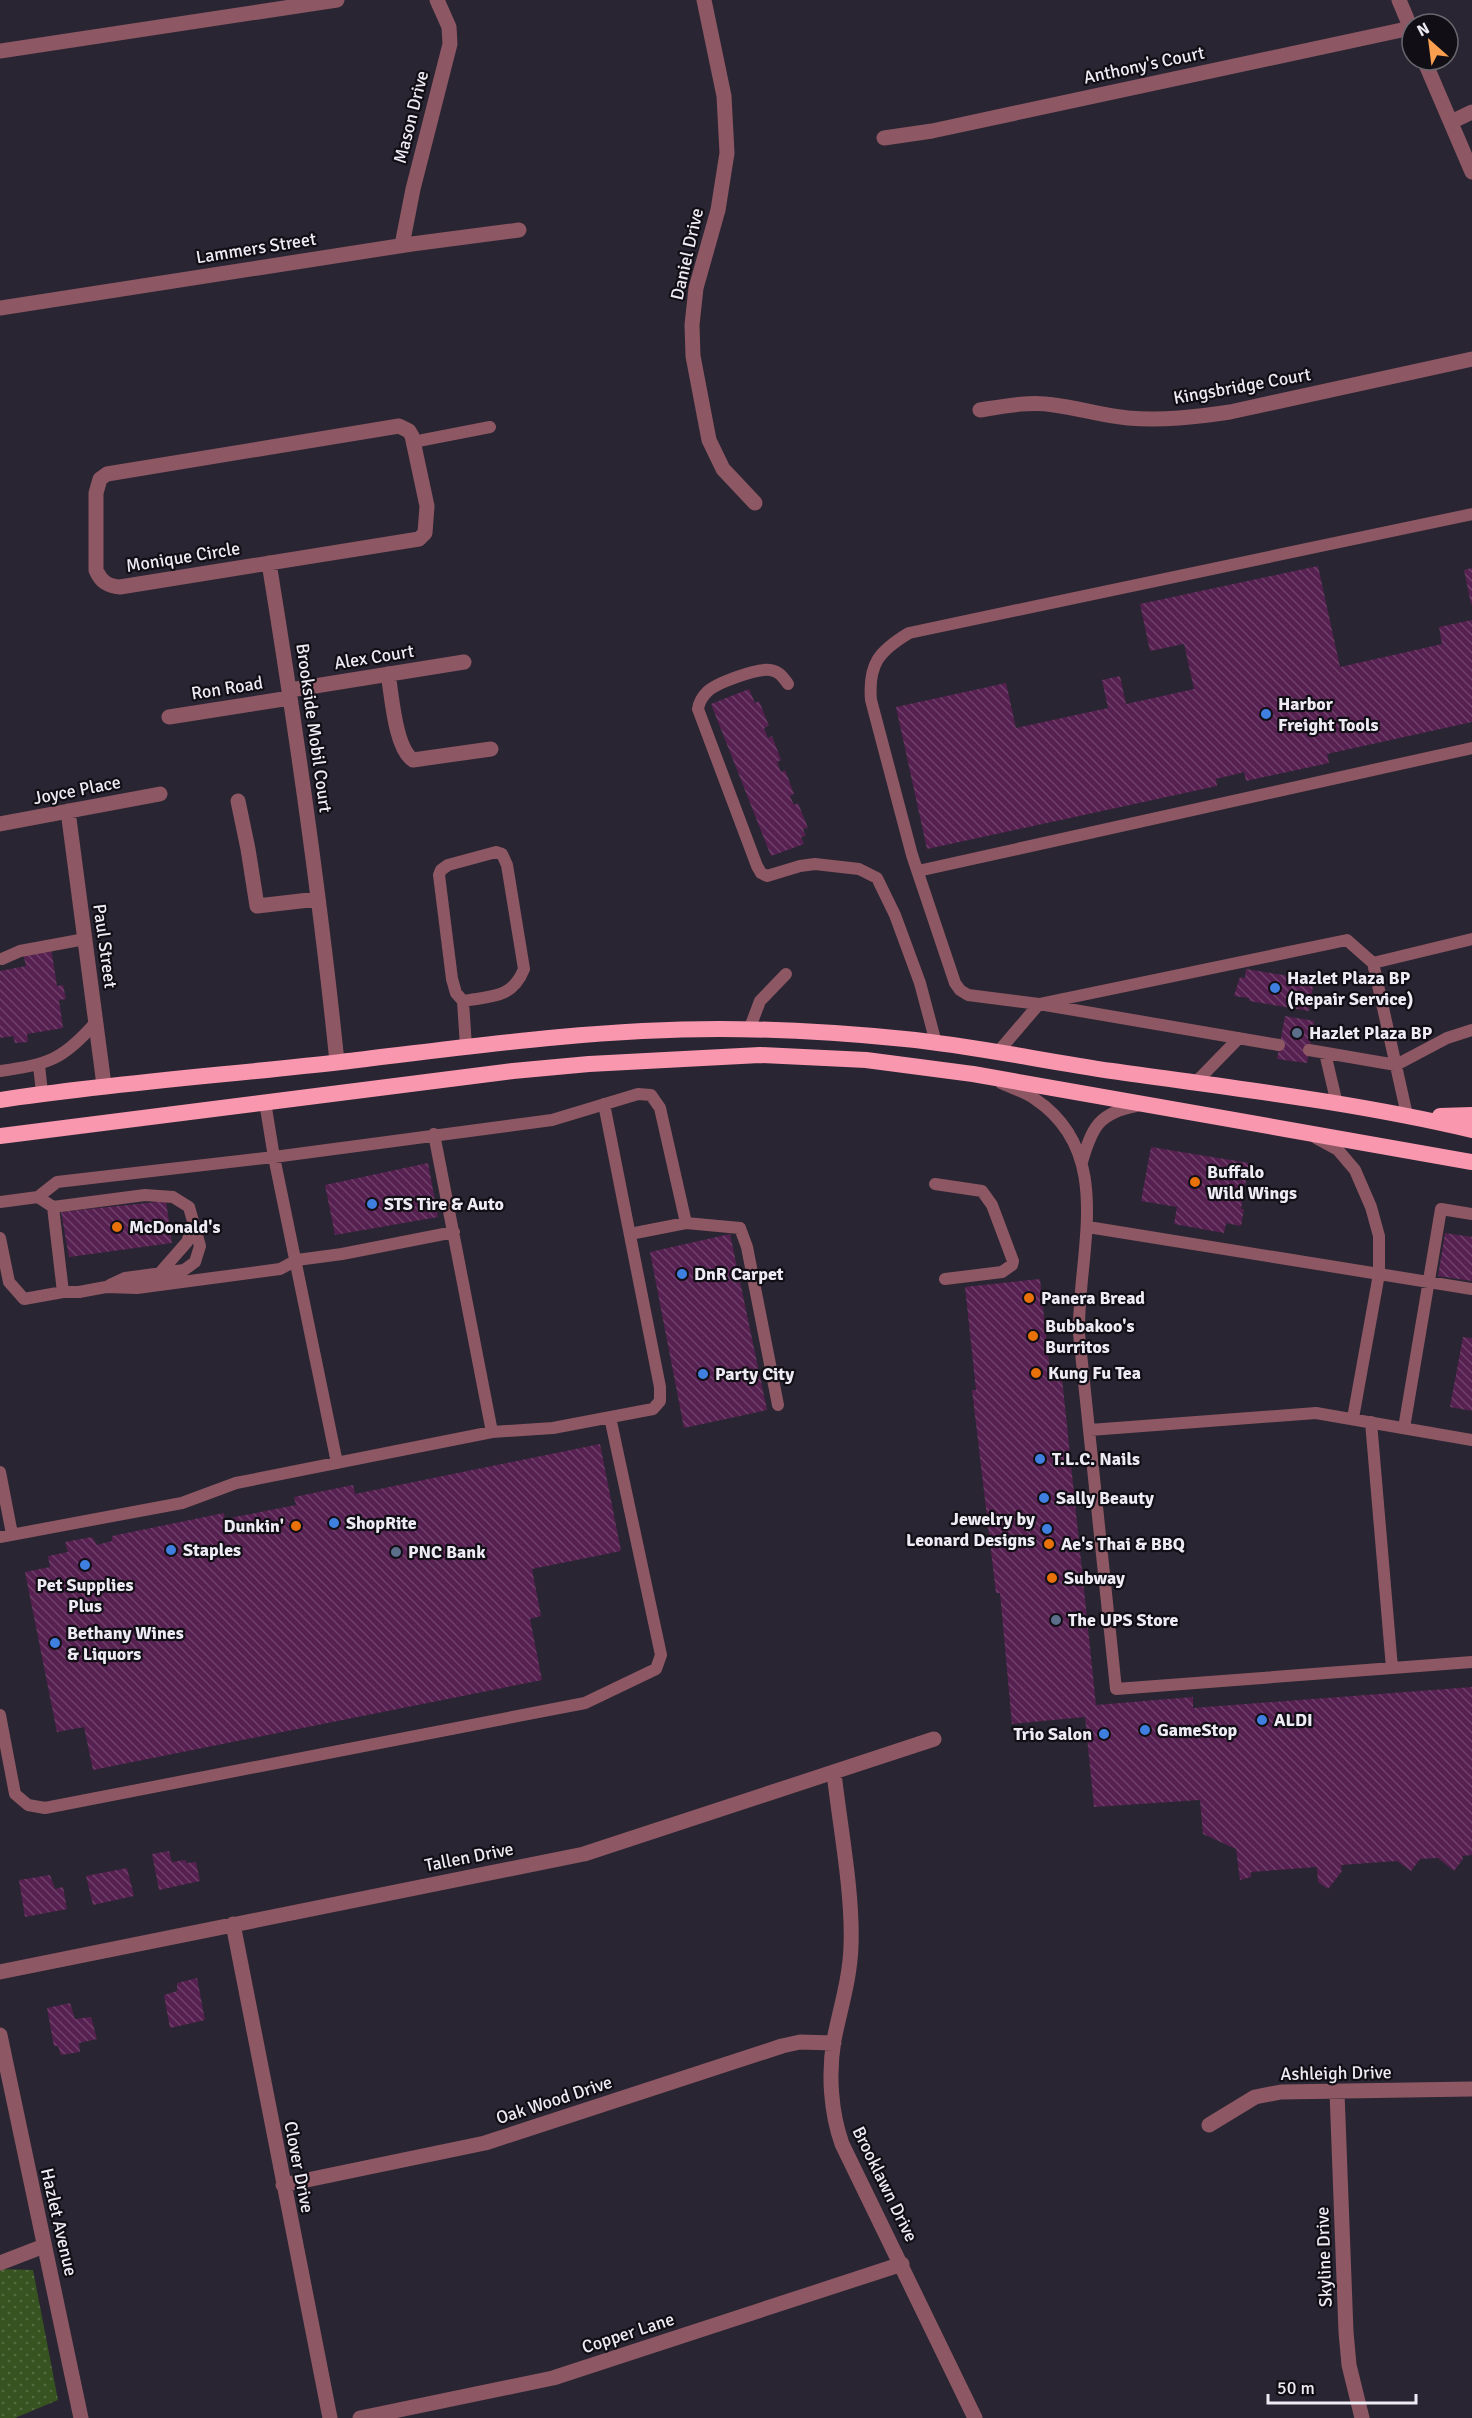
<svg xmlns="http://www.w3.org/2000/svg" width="1472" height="2418" font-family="Signika,sans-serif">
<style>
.park{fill:url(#park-dots)}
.building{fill:url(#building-back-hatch)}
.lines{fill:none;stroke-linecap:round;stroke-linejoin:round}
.service{stroke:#8d5763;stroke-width:12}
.minor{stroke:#8d5763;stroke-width:15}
.tertiary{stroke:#8d5763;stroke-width:15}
.trunk{stroke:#f897ad;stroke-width:16}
.shop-dot{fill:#3f7fe0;stroke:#110f15;stroke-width:2}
.service-dot{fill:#5c6f8a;stroke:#110f15;stroke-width:2}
.food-dot{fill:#e8710a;stroke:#110f15;stroke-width:2}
.labels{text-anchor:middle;stroke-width:4.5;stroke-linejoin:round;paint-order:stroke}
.street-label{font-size:18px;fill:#eeebf4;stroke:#110f15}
.poi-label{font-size:18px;font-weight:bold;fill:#eeebf4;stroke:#110f15;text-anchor:start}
</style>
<defs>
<pattern id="park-dots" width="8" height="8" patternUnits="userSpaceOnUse" patternTransform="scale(1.5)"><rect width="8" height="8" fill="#365320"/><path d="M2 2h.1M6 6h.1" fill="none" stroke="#536c41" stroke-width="1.8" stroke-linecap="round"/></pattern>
<pattern id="building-back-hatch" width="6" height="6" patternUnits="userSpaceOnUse" patternTransform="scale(1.5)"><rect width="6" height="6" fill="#562050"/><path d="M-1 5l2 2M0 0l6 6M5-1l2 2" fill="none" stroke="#6f416a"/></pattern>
</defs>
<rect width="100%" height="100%" fill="#292532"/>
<path class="park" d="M0,2269L33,2270L58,2400L15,2418H0Z"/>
<path class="building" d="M1318,566L1340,667L1442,644L1439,627L1472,620V722L1327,754L1329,763L1246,781L1244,772L1216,779L1217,786L927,849L896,707L1006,683L1016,728L1108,708L1102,680L1120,676L1126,704L1194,689L1184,644L1150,651L1140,604Z
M1472,568V604H1471L1464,570Z
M749,689L755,703L759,701L769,726L764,728L768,738L772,736L781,760L777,762L781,772L785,770L794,794L790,796L794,805L798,803L808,828L803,829L806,836L801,837L804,844L771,856L711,704Z
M51,948L57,986L63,985L66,999L59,1000L63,1028L27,1034L28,1042L15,1043L13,1036L0,1038V971L26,966L23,953Z
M1246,969L1314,980L1309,1011L1249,1001V998L1234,996L1240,977L1245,978Z
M1285,1016L1314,1021L1307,1063L1277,1059Z
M1151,1147L1249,1163L1241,1209H1244L1241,1226L1226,1223L1224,1233L1174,1224L1177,1207L1141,1201Z
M428,1163L438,1217L335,1235L325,1185Z
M166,1201L172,1243L69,1257L61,1212Z
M1445,1233L1472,1237V1281L1438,1276Z
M730,1234L767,1410L684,1428L650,1252Z
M1040,1279L1051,1380L1062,1378L1096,1705L1193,1697V1708L1472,1687V1855L1462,1856L1463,1859L1454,1871L1438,1858L1420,1859L1411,1871L1397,1861L1341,1865L1342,1871L1328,1889L1318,1882L1317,1867L1251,1872V1877L1240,1880L1236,1849L1203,1834L1200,1800L1094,1807L1085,1717L1012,1724L1000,1593H996L972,1390H976L965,1287Z
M1463,1337L1472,1338V1411L1450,1407Z
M600,1444L621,1551L532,1569L541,1616L530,1619L542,1680L93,1770L84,1727L57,1732L25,1572L50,1567L48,1556L68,1552L65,1542L92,1537L97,1545L112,1541V1536L224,1513L225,1519L296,1505L294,1497L353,1485L355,1494Z
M169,1851L172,1862L185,1860L187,1863L196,1862L200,1881L159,1890L152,1854Z
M127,1868L134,1896L93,1905L86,1876Z
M50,1875L55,1889L63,1887L67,1909L25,1917L19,1880Z
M197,1978L205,2020L170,2028L164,1995L177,1991V1983Z
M70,2003L75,2019L91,2017L97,2039L79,2043L80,2052L61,2055L58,2046H54L47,2008Z"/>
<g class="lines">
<path class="service" d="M413,442L490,427
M788,684C783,677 779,671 770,670C757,668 716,683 707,692C702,697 699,702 698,709L757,866L761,873L767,876L800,866L815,864L859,869L877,878L895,915L920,983L936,1043
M918,871L1472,748
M2,959L20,951L85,939
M1373,963L1407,1115
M463,1001C491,996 512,999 524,969L507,865L502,854L496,852L448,865L441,870L439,875L452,979L456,993L463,1001L466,1047
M749,1030L760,1001L786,974
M1279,1045L1039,1004L968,995L960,990L955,983L912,855L871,700C868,664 879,651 909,633L1472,514
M1309,1050L1396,1065L1447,1038L1472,1030
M998,1052L1039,1004L1347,940L1373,963L1472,939
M1325,1053L1337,1104
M39,1065L42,1093
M0,1071C49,1064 63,1060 96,1022
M1196,1082L1239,1038
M1001,1083C1012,1088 1025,1092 1035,1099C1117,1154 1077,1254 1079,1334L1116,1689L1472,1662
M265,1102L274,1157L337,1463
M434,1134L492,1432
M1316,1138L1338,1150L1355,1170L1371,1207L1379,1236V1274L1353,1418
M1082,1162C1092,1127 1099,1113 1136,1106
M935,1184L982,1191L992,1205L1013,1261L1012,1265L1002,1272L945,1279
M38,1197L53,1207L145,1195L173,1197L189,1207L200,1246L195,1262L184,1270L125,1278L110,1285
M0,1202L38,1197L57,1182L274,1157L552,1120L638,1094L651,1095L660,1108L686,1223
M53,1207L63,1292
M1088,1227L1472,1289
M630,1234L686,1223L740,1228L747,1247L778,1405
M0,1238L9,1282L24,1299L63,1292H79L106,1287L137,1288L280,1269L297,1260L342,1254L454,1232
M159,1274L187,1242L193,1225
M1371,1422L1392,1668
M1404,1428L1441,1209L1472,1214
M1090,1430L1316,1413L1472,1440
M0,1472L12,1534
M0,1537L182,1503L236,1483L492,1432L553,1428L653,1409L660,1401V1387L604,1104
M0,1715L15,1794L28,1805L45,1808L585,1703L656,1669L661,1655L610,1417"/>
<path class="minor" d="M704,0L724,96L727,153L718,210L696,288L692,325L693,356L709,440L723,469L755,503
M0,51L337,0
M1451,122L1472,112
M884,138L932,131L1411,28
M402,245L413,189L450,44L449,27L437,0
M0,308L412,244L519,230
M980,410C1005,406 1030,401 1054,405C1079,408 1103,416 1128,418C1162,421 1196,417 1230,412L1472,359
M399,426L409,431L412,436L427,506L425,533L419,539L120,587C108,586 101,582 96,570V493L100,479L107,474Z
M269,563C296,729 320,895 337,1062
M388,674C392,696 395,748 413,760L491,749
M290,690L464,662
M169,717L290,698
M238,801L248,849L257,906L318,899
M68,811L104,1085
M0,824L160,794
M834,1773C840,1827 853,1892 851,1946C850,1979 840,2009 834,2040C828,2074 831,2113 842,2144L975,2418
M233,1924L330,2418
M0,1972L584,1854L934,1739
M1337,2092L1346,2332L1349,2365L1362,2418
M1209,2125L1255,2097L1281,2092L1472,2089
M283,2185L485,2143L782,2046L800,2042L834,2043
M0,2263L44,2246
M360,2418L553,2378L902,2264"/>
<path class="tertiary" d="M1399,0L1412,31
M1424,60L1472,172
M0,2035L81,2418"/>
<path class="trunk" d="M0,1100C113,1083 227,1075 341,1062C467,1047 592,1029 719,1029C781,1029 844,1033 905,1039C975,1046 1043,1061 1112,1071C1232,1088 1353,1102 1472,1130
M1440,1116L1472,1115
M0,1136L513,1071L589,1064L760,1055L866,1060L973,1074L1472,1162"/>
</g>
<g class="shop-dot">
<circle cx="1266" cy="714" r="6"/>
<circle cx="1275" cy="988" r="6"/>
<circle cx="372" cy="1204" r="6"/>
<circle cx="682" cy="1274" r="6"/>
<circle cx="703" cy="1374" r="6"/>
<circle cx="1040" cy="1459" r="6"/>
<circle cx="1044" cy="1498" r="6"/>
<circle cx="334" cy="1523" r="6"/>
<circle cx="1047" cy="1529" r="6"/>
<circle cx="171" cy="1550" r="6"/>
<circle cx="85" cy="1565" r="6"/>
<circle cx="55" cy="1643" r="6"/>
<circle cx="1262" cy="1720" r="6"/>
<circle cx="1145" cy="1730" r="6"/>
<circle cx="1104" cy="1734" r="6"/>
</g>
<g class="service-dot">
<circle cx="1297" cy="1033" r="6"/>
<circle cx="396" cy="1552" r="6"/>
<circle cx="1056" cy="1620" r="6"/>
</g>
<g class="food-dot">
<circle cx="1195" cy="1182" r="6"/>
<circle cx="117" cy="1227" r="6"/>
<circle cx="1029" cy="1298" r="6"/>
<circle cx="1033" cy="1336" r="6"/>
<circle cx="1036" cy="1373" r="6"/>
<circle cx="296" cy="1526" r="6"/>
<circle cx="1049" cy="1544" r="6"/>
<circle cx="1052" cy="1578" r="6"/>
</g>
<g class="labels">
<g class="street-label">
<text transform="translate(1144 65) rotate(-12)" y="6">Anthony's Court</text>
<text transform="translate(411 117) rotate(-76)" y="6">Mason Drive</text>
<text transform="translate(256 248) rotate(-9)" y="6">Lammers Street</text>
<text transform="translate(687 254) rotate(-77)" y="6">Daniel Drive</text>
<text transform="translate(1242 386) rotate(-10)" y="6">Kingsbridge Court</text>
<text transform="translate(183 557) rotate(-9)" y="6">Monique Circle</text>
<text transform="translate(374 657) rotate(-9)" y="6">Alex Court</text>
<text transform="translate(227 688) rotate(-9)" y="6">Ron Road</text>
<text transform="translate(314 728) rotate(82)" y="6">Brookside Mobil Court</text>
<text transform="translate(77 790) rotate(-11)" y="6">Joyce Place</text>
<text transform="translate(105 946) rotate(82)" y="6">Paul Street</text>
<text transform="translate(469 1857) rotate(-11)" y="6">Tallen Drive</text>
<text transform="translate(1336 2073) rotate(-1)" y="6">Ashleigh Drive</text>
<text transform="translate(554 2100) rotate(-18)" y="6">Oak Wood Drive</text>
<text transform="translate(299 2167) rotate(79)" y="6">Clover Drive</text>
<text transform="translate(885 2184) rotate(64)" y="6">Brooklawn Drive</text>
<text transform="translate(59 2222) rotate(77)" y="6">Hazlet Avenue</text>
<text transform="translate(1324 2257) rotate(-92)" y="6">Skyline Drive</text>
<text transform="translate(628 2333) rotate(-18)" y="6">Copper Lane</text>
</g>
<g class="poi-label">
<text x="1278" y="710">Harbor<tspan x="1278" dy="21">Freight Tools</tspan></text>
<text x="1287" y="984">Hazlet Plaza BP<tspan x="1287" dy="21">(Repair Service)</tspan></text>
<text x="1309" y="1039">Hazlet Plaza BP</text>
<text x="1207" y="1178">Buffalo<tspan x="1207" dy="21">Wild Wings</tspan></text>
<text x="384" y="1210">STS Tire &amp; Auto</text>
<text x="129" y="1233">McDonald's</text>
<text x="694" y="1280">DnR Carpet</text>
<text x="1041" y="1304">Panera Bread</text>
<text x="1045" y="1332">Bubbakoo's<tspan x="1045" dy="21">Burritos</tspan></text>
<text x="1048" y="1379">Kung Fu Tea</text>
<text x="715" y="1380">Party City</text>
<text x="1052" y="1465">T.L.C. Nails</text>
<text x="1056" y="1504">Sally Beauty</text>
<text x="1035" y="1525" text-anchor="end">Jewelry by<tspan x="1035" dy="21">Leonard Designs</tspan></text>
<text x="346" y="1529">ShopRite</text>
<text x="284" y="1532" text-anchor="end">Dunkin'</text>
<text x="1061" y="1550">Ae's Thai &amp; BBQ</text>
<text x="183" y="1556">Staples</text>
<text x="408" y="1558">PNC Bank</text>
<text x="1064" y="1584">Subway</text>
<text x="85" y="1591" text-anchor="middle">Pet Supplies<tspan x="85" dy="21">Plus</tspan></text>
<text x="1068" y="1626">The UPS Store</text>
<text x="67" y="1639">Bethany Wines<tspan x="67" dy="21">&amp; Liquors</tspan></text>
<text x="1274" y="1726">ALDI</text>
<text x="1157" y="1736">GameStop</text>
<text x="1092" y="1740" text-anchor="end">Trio Salon</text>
</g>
</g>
<g transform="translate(1430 42) rotate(332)"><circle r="28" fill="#110f15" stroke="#69676e" stroke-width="1.5"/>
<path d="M0-4.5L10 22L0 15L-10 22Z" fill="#fa9f50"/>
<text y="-9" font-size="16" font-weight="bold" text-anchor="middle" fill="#eeebf4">N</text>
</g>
<path d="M1268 2394v9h148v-9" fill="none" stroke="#eeebf4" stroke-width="3"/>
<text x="1277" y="2394" font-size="18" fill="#eeebf4" stroke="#110f15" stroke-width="4.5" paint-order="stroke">50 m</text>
</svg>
